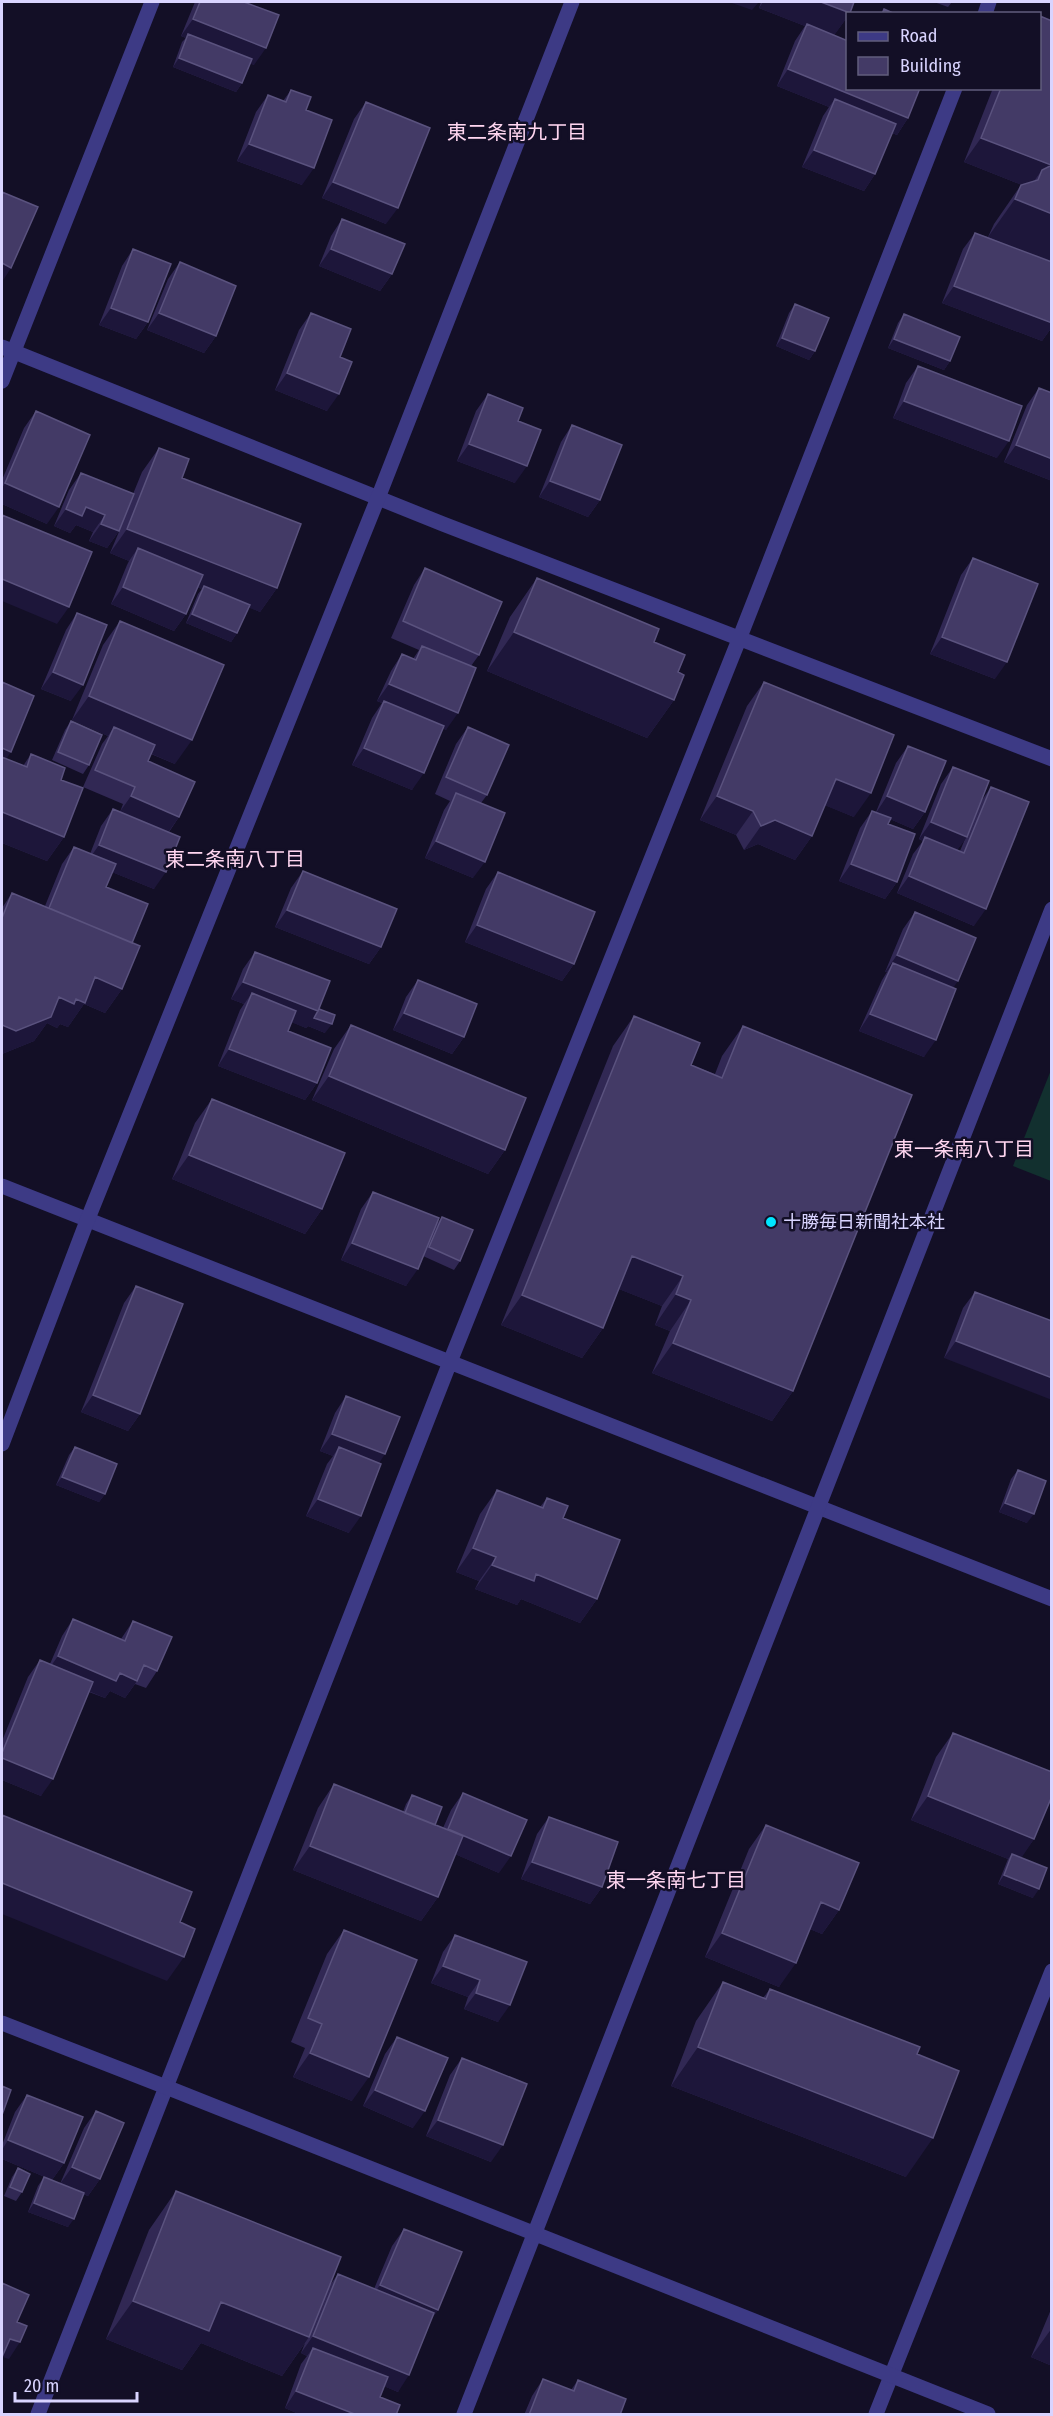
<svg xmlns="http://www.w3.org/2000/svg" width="1053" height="2416" font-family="'Fira Sans Condensed','Noto Sans JP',sans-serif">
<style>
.green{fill:#12302f}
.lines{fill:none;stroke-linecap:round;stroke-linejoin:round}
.minor{stroke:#3d3a85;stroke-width:15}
.tertiary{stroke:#3d3a85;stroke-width:15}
.wall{fill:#312854;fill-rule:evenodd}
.shaded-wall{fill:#1d163a}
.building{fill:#433a66;stroke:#5a527e;stroke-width:1.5}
.poi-dot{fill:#00e5ff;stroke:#130f26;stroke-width:2}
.labels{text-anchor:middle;stroke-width:5;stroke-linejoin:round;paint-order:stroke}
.poi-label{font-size:18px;fill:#d9d4ff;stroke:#130f26;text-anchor:start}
.neighbourhood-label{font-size:20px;fill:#ffd6f0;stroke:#130f26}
</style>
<rect width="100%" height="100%" fill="#130f26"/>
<path class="green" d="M1051,1070V1181L1013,1166Z"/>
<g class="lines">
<path class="minor" d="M985,14L989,2
M2,347L443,524L1052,759
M2,381L152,2
M2,1186L1052,1599
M38,2414L450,1362L740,637L955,88
M876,2414L1052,1971"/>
<path class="tertiary" d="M2,1444L87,1221L378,498L572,2
M2,2023L166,2087L988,2414
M464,2414L1052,909"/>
</g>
<path class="wall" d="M195,2H244L254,65L250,63L242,83L236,92L173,67L182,42L186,38L181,36Z
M761,2H854L848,16L834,35L908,118L897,135L892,133L875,174L864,191L802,167L823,116L829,107L777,86L795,41L805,26L759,8Z
M934,2H952L948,7Z
M1052,21V327L1042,341L942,303L963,249L975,233L988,237L994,224L1021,185H1022L964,162L993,88H1040Z
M291,90L306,110L302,185L237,161L256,112L268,95L283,101Z
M366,102L386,224L322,198L354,119Z
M342,219L392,274L380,291L319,266L331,236Z
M133,249L148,322L136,339L99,325L122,266Z
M180,262L216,336L204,353L147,330L168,279Z
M795,304L815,351L809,360L776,346L789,313Z
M311,313L340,357L327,411L275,390L299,330Z
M904,314L950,361L944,370L888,348L898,323Z
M918,366L997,458L893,418L906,383Z
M1039,388L1052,481L1004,462L1027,405Z
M488,394L515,483L457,461L476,411Z
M36,411L47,524L2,504V480L24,428Z
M572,425L600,500L588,517L539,497L561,442Z
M159,448L182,478L277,588L260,612L249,607L237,633L231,642L186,623L198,594L202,589L197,587L186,614L174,631L111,604L127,565L129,561L110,553L121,527L119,531L107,548L89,541L93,532L76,525L70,533L54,526L69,490L81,473L133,494L142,472Z
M973,558L995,679L930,654L961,575Z
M425,568L479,655L471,666L446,730L443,728L412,790L352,765L372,718L382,703L377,701L391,671L402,654L413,659L419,650L391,638L414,585Z
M537,578L654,642L678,672L674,700L647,738L487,671L510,617Z
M77,613L71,701L41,689L66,630Z
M120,621L175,764L151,754L148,761L179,817L169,832L154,889L112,872L106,887L132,943L122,989L105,1013L84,1004L68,1027L60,1024L57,1028L47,1023L34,1041L2,1054V908L12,893L45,906L62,864L74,847L90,854L101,826L113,809L120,812L123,804L83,787L102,744L108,736L72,720L103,645Z
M2,682L6,759L23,766L31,754L61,780L64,837L47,861L2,843Z
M764,682L854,817L825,805L812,836L795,860L758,844L744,850L736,835L700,820L747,706Z
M71,721L89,765L83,774L52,760L65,730Z
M468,727L487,795L481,803L473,878L425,858L444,810L450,801L435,794L456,744Z
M908,746L925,812L913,829L890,819L888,824L897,882L885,899L839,881L860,828L872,811L876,812L896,763Z
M953,767L980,803L991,787L974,926L897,893L913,854L923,841L919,839L941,784ZM965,839L960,851L957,850Z
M303,871L381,947L369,964L275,927L291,888Z
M498,872L574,964L562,981L465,942L486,889Z
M915,912L953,988L924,1057L859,1031L882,980L887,972H885L903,929Z
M255,952L319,1009L325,1033L308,1026L306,1028L292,1022L288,1031L317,1083L305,1100L218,1066L240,1010L244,1004L231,999L243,969Z
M418,980L464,1037L452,1054L393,1030L406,997Z
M634,1016L691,1065L715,1074L722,1056L743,1026L793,1391L772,1421L652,1373L670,1331L655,1325L662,1306L619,1289L603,1328L582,1358L501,1325L613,1046Z
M351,1025L505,1150L488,1174L312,1100L334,1049Z
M212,1099L322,1209L305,1234L172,1179L195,1123Z
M373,1192L436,1225L442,1217L460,1261L454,1270L423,1256L406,1286L341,1260L361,1209Z
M136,1286L140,1414L128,1431L81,1412L124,1303Z
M975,1292L1052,1321L944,1358L963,1308Z
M346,1396L349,1533L306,1516L327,1464L333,1456L320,1451L335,1413Z
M75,1447L105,1494L99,1502L56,1485L69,1455Z
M1018,1470L1027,1523L999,1512L1011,1479Z
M497,1490L540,1507L547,1498L563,1518L597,1599L580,1623L521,1599L517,1605L475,1589L479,1581L456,1572L480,1514Z
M73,1619L121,1639L133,1621L157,1671L146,1688L135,1684L125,1698L110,1691L105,1698L89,1692L41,1796L2,1780V1741L28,1677L40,1660L50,1664L62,1636Z
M953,1733L1034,1839L1021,1857L1033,1898L998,1884L1008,1859L911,1820L936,1757Z
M334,1784L403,1812L406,1804L412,1795L435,1825L443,1828L451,1810L463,1793L499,1873L455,1854L438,1897L421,1921L293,1870L318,1808Z
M549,1817L602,1887L590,1904L521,1879L537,1834Z
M766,1825L839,1910L822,1934L810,1929L779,1987L705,1957L749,1849Z
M344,1930L352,2101L293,2077L305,2048L291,2042L327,1954Z
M455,1935L527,1962L498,2022L464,2009L468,1997L431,1983L443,1952Z
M723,1982L763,1998L770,1989L906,2177L671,2086L696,2021Z
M397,2037L413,2128L363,2106L385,2054Z
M462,2058L491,2162L426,2136L450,2075Z
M27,2095L64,2163L52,2180L2,2159V2145L15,2112Z
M96,2111L100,2179L88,2196L83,2194L68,2227L28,2212L38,2186L44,2177L60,2184L84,2128Z
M18,2168L22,2192L16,2201L4,2196L12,2177Z
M176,2191L330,2285L338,2274L374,2289L392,2246L404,2229L438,2310L432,2318L398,2392L384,2386L380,2397L396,2415H301L285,2408L301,2364L307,2356L301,2353L305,2343L282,2376L201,2343L182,2370L106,2339L149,2230Z
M1052,2307V2366L1031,2357Z
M543,2379L571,2390L578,2380L620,2415H524L532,2396Z"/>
<path class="shaded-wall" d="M729,2H759L752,10Z
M763,2H821L850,13L848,14V16L833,37L759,8Z
M193,19L266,48L254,65L187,38L188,34L186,38L181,36Z
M179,58L242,83L236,92L173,67Z
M788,69L908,118L897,135L831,108L835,99L829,107L777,86Z
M981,138L1052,166L1038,180L1042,170L1029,188L964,162Z
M249,144L314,168L302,185L237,161Z
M814,150L875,174L864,191L802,167Z
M333,182L398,208L386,224L322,198Z
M1015,199L1052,214V264L988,237Z
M331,249L392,274L380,291L319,266Z
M2,263L11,268L2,282Z
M954,286L1052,323V327L1042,341L942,303Z
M111,308L148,322L136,339L99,325Z
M159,313L216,336L204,353L147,330Z
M782,338L815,351L809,360L776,346Z
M894,339L950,361L944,370L888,348Z
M287,373L339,394L327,411L275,390Z
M904,401L1009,441L997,458L893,418Z
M469,444L527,466L515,483L457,461Z
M1016,445L1052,459V481L1004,462Z
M550,481L600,500L588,517L539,497Z
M5,483L59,507L47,524L2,504V488Z
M86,507L105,515L93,532L76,525L70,533L54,526L66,509Z
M101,524L119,531L107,548L89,541Z
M127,529L277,588L260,612L202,589L204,586L202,589L133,562L138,548L129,561L110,553Z
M2,579L69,607L57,624L2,601Z
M123,587L186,614L174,631L111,604Z
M192,614L237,633L231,642L186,623Z
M514,632L674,700L647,738L487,671Z
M942,637L1007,662L995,679L930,654Z
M53,672L83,685L71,701L41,689Z
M389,684L458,713L446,730L383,703L384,701L382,703L377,701Z
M89,696L192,740L175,764L110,736L114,727L108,736L72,720Z
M2,748L11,752L2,765Z
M364,748L424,773L412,790L352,765Z
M836,779L871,793L854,817L819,803Z
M131,796L179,817L167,834L119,813Z
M717,796L753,811L736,835L700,820Z
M887,796L925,812L913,829L876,813Z
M2,812L64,837L47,861L2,843Z
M775,820L812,836L795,860L758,844L744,850L761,826Z
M931,822L967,837L955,853L925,837L923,841L919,839Z
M436,841L485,862L473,878L425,858Z
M99,845L166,872L154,889L87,862Z
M851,864L897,882L885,899L839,881Z
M909,876L986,909L974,926L897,893Z
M287,910L381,947L369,964L275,927Z
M477,925L574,964L562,981L465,942Z
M897,955L958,981L946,998L893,963L887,972H885Z
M95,977L122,989L105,1013L84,1004L68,1027L60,1024L57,1028L47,1023L34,1041L2,1054V1025L59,997Z
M243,982L318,1011L332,1024L325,1033L308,1026L306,1028L247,1005L252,993L244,1004L231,999Z
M404,1013L464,1037L452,1054L393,1030Z
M870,1014L936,1040L924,1057L859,1031Z
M229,1049L317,1083L305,1100L218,1066Z
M329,1076L505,1150L488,1174L312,1100Z
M189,1155L322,1209L305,1234L172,1179Z
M352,1243L418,1269L406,1286L341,1260Z
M632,1256L683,1276L662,1306L611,1286Z
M676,1294L691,1300L670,1331L655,1325Z
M522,1295L603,1328L582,1358L501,1325Z
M956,1341L1052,1378V1400L944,1358Z
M673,1343L793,1391L772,1421L652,1373Z
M93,1395L140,1414L128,1431L81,1412Z
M332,1434L385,1454L374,1471L339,1447L333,1456L320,1451Z
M62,1477L105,1494L99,1502L56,1485Z
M318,1499L361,1516L349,1533L306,1516Z
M1005,1503L1034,1514L1027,1523L999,1512Z
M473,1548L496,1557L479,1581L456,1572Z
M492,1565L536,1574L597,1599L580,1623L521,1599L517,1605L475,1589Z
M58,1656L120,1673L137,1681L125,1698L110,1691L105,1698L46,1673Z
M2,1758L53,1779L41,1796L2,1780Z
M928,1796L1034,1839L1018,1863L1012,1854L1008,1859L911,1820Z
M448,1829L511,1856L499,1873L436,1846Z
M310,1846L438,1897L421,1921L293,1870Z
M532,1862L602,1887L590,1904L521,1879Z
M1004,1875L1039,1889L1033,1898L998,1884Z
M2,1883L184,1957L167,1981L2,1914Z
M821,1902L839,1910L822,1934L804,1927Z
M722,1933L796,1963L779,1987L705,1957Z
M443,1966L480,1980L468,1997L431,1983Z
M476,1993L510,2005L498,2022L464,2009Z
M698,2047L933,2138L906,2177L671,2086Z
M310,2053L369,2077L352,2101L293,2077Z
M375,2090L425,2111L413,2128L363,2106Z
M438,2120L503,2145L491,2162L426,2136Z
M8,2140L64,2163L52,2180L2,2159V2150Z
M72,2167L100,2179L88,2196L60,2184Z
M34,2203L74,2219L68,2227L28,2212Z
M380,2285L438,2310L426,2326L368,2302Z
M133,2301L221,2302L309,2337L282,2376L201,2343L182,2370L106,2339Z
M1052,2328V2366L1031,2357Z
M313,2336L409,2375L398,2392L310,2356L313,2348L307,2356L301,2353Z
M10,2339L20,2342L9,2359L2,2357Z
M296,2391L357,2415H301L285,2408Z"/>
<path class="building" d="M200,2H244L279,15L266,48L193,19Z
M821,2H854L850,13Z
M884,9L895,14H882Z
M1040,16L1052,21L1051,165L981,138L1001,88H1040Z
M807,24L848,41V88H920L908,118L788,69Z
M188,34L252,59L242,83L179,58Z
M291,90L311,97L306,110L332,120L314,168L249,144L268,95L286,102Z
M835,99L896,124L875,174L814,150Z
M366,102L430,128L398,208L333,182Z
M1052,165V214L1015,199L1021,185L1038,180L1042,170Z
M2,192L38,207L11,268L2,263Z
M342,219L405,244L392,274L331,249Z
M975,233L1052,262V323L954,286Z
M133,249L171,264L148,322L111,308Z
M180,262L236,286L216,336L159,313Z
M795,304L829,318L815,351L782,338Z
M311,313L351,329L340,357L352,362L339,394L287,373Z
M904,314L960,337L950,361L894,339Z
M918,366L1022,406L1009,441L904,401Z
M1039,388L1052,393V459L1016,445Z
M488,394L523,408L518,421L541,430L527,466L469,444Z
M36,411L90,435L59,507L5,483Z
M572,425L622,445L600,500L550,481Z
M159,448L189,459L182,478L301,524L277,588L127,529Z
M81,473L134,494L119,531L101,524L105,515L86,507L82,516L66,509Z
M2,515L92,552L69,607L2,579Z
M138,548L203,575L186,614L123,587Z
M973,558L1038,584L1007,662L942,637Z
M425,568L502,602L479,655L403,621Z
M537,578L659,629L654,642L685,655L678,672L684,675L674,700L514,632Z
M204,586L250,605L237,633L192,614Z
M77,613L107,625L83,685L53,672Z
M120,621L224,665L192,740L89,696Z
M422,646L476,668L458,713L389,684L402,654L416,660Z
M2,682L34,696L11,752L2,748Z
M764,682L894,735L871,793L836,779L812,836L775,820L761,826L753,811L717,796Z
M384,701L444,726L424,773L364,748Z
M71,721L102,735L89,765L58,752Z
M114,727L155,745L148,761L195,782L179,817L131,796L135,787L95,770Z
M468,727L509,745L487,795L446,777Z
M908,746L946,761L925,812L887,796Z
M31,754L65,768L61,780L83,788L64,837L2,812V757L27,767Z
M953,767L989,781L967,837L931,822Z
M991,787L1029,802L986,909L909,876L925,837L964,853Z
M456,793L505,813L485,862L436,841Z
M113,809L180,837L166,872L99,845Z
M872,811L891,818L888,824L915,834L897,882L851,864Z
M74,847L116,864L106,887L148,904L132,943L49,908Z
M303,871L397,909L381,947L287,910Z
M498,872L595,912L574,964L477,925Z
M12,893L140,946L122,989L95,977L85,1003L76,999L74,1004L59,997L51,1017L16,1031L2,1025V918Z
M915,912L976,938L958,981L897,955Z
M255,952L330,981L318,1011L243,982Z
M893,963L956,989L936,1040L870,1014Z
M418,980L477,1004L464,1037L404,1013Z
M252,993L296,1011L288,1031L331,1048L317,1083L229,1049Z
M319,1009L335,1015L332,1024L314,1018Z
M634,1016L700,1043L691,1065L722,1078L743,1026L912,1095L793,1391L673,1343L691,1300L676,1294L683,1276L632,1256L603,1328L522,1295Z
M351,1025L526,1098L505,1150L329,1076Z
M212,1099L345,1153L322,1209L189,1155Z
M373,1192L439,1218L418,1269L352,1243Z
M442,1217L473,1230L460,1261L429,1247Z
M136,1286L183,1304L140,1414L93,1395Z
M975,1292L1052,1321V1378L956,1341Z
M346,1396L400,1417L385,1454L332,1434Z
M75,1447L117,1464L105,1494L62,1477Z
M339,1447L381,1464L361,1516L318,1499Z
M1018,1470L1046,1481L1034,1514L1005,1503Z
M497,1490L543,1508L547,1498L568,1506L563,1518L620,1540L597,1599L536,1574L534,1581L492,1565L496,1557L473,1548Z
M73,1619L125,1641L133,1621L172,1637L157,1671L144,1665L137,1681L120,1673L116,1681L58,1656Z
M40,1660L93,1682L53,1779L2,1758V1753Z
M953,1733L1052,1772V1796L1034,1839L928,1796Z
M334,1784L463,1836L438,1897L310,1846Z
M463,1793L527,1820L511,1856L448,1829Z
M412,1795L442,1807L435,1825L405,1813Z
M2,1815L192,1892L180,1922L195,1929L184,1957L2,1883Z
M549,1817L618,1842L602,1887L532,1862Z
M766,1825L859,1863L839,1910L821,1902L796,1963L722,1933Z
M1012,1854L1047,1868L1039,1889L1004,1875Z
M344,1930L417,1960L369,2077L310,2053L322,2024L308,2018Z
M455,1935L527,1962L510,2005L476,1993L480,1980L443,1966Z
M723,1982L766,1999L770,1989L920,2047L917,2054L959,2071L933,2138L698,2047Z
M397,2037L448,2058L425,2111L375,2090Z
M462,2058L527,2084L503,2145L438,2120Z
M2,2086L11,2090L2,2115Z
M27,2095L83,2117L64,2163L8,2140Z
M96,2111L124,2123L100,2179L72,2167Z
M18,2168L30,2174L22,2192L10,2187Z
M44,2177L84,2193L74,2219L34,2203Z
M176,2191L341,2257L309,2337L221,2302L209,2331L133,2301Z
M404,2229L462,2252L438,2310L380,2285Z
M338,2274L434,2313L409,2375L313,2336Z
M2,2283L29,2295L17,2322L27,2326L20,2342L10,2339L2,2357Z
M313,2348L388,2377L380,2397L400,2405L396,2415H357L296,2391Z
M543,2379L574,2391L578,2380L626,2399L620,2415H529Z"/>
<circle class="poi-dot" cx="771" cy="1222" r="6"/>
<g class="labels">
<g class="poi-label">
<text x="783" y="1228">十勝毎日新聞社本社</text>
</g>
<g class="neighbourhood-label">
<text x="517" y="139">東二条南九丁目</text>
<text x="235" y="866">東二条南八丁目</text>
<text x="964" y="1156">東一条南八丁目</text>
<text x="676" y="1887">東一条南七丁目</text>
</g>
</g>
<rect width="1053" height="2416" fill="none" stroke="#d9d4ff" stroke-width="6"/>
<rect x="846" y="12" width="195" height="78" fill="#130f26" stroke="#625e7d" stroke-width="1.5"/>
<rect x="858" y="32" width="30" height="9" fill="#3d3a85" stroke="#625e7d" stroke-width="1.5"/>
<text x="900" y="42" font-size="18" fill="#d9d4ff">Road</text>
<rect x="858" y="57" width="30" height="18" fill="#433a66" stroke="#625e7d" stroke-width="1.5"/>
<text x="900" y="72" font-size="18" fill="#d9d4ff">Building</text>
<path d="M15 2392v9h122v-9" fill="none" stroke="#d9d4ff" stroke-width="3"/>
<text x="24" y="2392" font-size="18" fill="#d9d4ff" stroke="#130f26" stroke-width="4.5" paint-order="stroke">20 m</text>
</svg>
